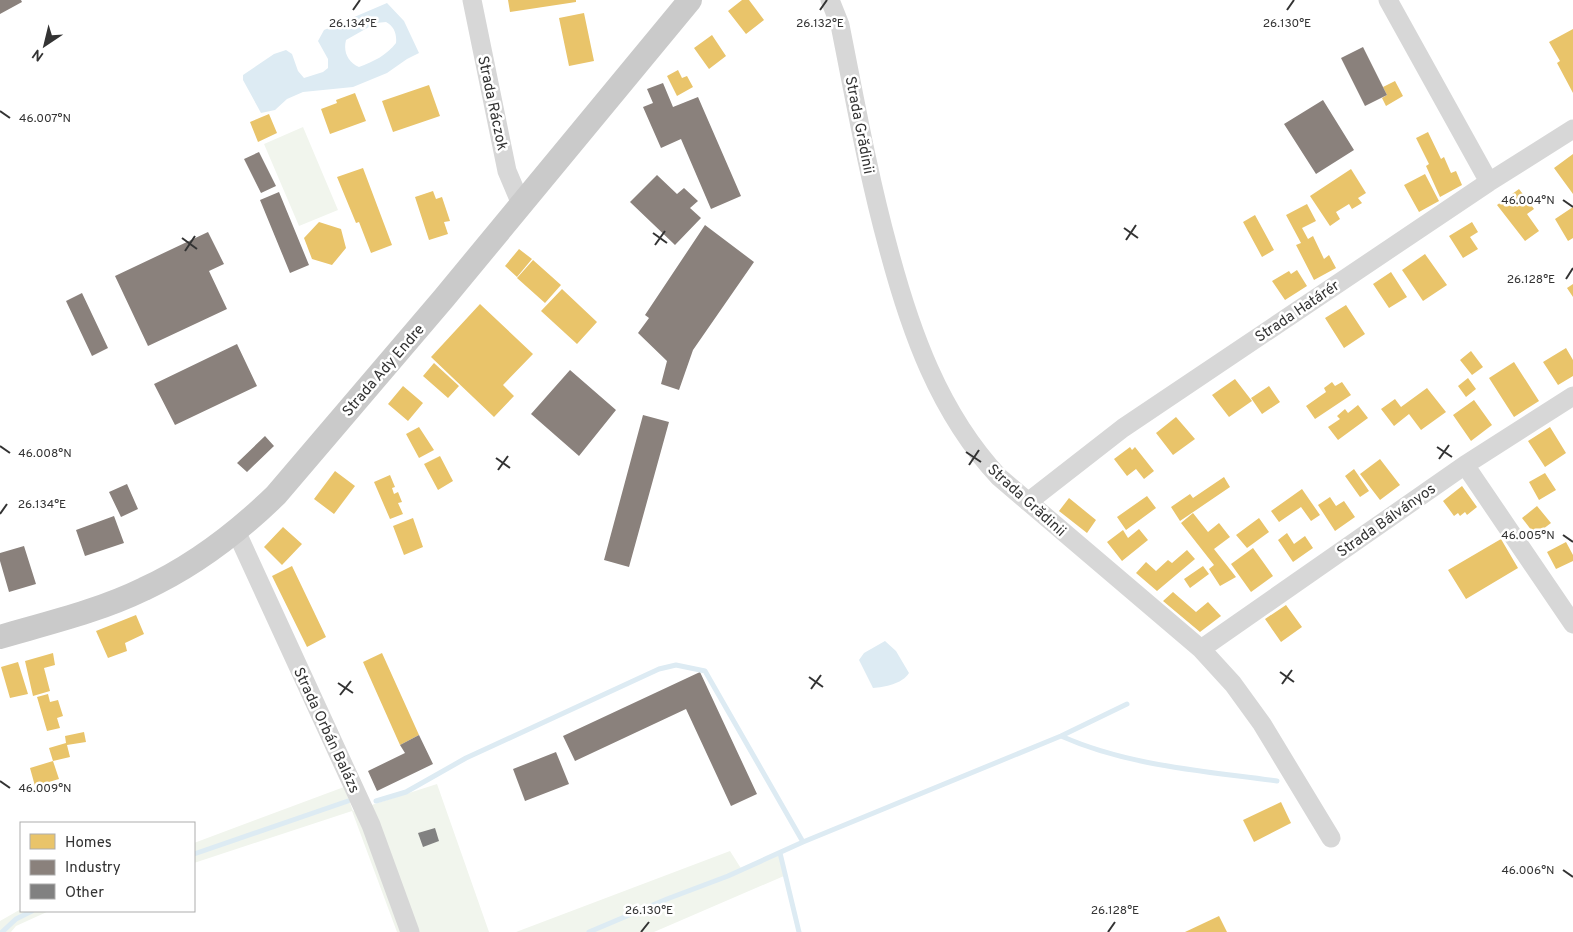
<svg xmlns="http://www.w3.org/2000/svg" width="1573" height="932" font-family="Overpass,sans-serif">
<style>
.green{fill:#f1f5ed}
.water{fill:#ddebf3;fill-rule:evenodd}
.homes{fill:#e9c46a}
.industry{fill:#8a817c}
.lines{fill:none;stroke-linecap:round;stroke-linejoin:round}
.stream{stroke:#ddebf3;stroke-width:5}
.building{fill:#818181}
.minor{stroke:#d7d7d7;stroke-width:19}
.major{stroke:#cacaca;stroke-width:24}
.ticks{fill:none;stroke:#333;stroke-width:2}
.labels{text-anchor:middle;stroke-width:5;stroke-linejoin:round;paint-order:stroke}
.street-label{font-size:15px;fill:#333;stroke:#fff}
.ticks-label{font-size:12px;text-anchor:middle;fill:#333;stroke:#fff;stroke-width:5;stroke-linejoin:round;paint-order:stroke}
</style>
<rect width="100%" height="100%" fill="#fff"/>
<path class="green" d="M303,127L338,210L299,226L264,144Z
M437,784L489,932H397L352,811L194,863V843L344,787L353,811Z
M730,851L742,870L778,852L784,876L654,932H516Z
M21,909V911H49L16,926L11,932H0V921Z"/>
<path class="water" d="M387,3L404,21L419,53L407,59L387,73L353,87L303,92L287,99L275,110L261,113L243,80V75L274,54L286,50L292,54L298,71L304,78L323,72L328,68V59L318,41L324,30ZM386,22C394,26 397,34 396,43C387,55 373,62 359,67C348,62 343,52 346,40L376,23Z
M885,641L896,651L909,673C902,684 885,687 873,688L859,660L864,653Z"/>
<path class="homes" d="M508,0H576V2L510,12Z
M742,0H749L764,20L746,34L728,11Z
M584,13L594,61L569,66L559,18Z
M1573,29V93L1557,63L1560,61L1549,42Z
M712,35L726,56L709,69L694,48Z
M678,70L682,78L687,76L693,87L677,96L667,76Z
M1395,81L1403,96L1386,106L1382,98L1387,95L1383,87Z
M429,85L440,116L393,132L382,101Z
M355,93L366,121L330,134L321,109L337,103L336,100Z
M269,114L277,133L258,142L250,122Z
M1428,132L1441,159L1444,157L1451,173L1456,171L1462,185L1440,197L1426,166L1429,164L1416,138Z
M1573,154V194L1554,168Z
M363,168L392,245L371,253L359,222L356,223L337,177Z
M1351,169L1366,193L1358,198L1362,203L1352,209L1349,204L1336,212L1340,219L1330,226L1310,196Z
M1425,174L1439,201L1419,212L1404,185Z
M1519,189L1534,209L1527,214L1539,231L1525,241L1497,205Z
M433,191L436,199L442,197L450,221L444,222L448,234L429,240L415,197Z
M1307,204L1316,221L1302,228L1308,239L1313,236L1324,259L1329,255L1336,268L1314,280L1296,245L1301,243L1286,215Z
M1573,207V238L1568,241L1555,219Z
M1255,215L1274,250L1262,257L1243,222Z
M319,222L341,229L346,248L332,265L312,259L304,238Z
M1472,222L1478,232L1470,237L1478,249L1463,258L1449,236Z
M519,249L532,259L517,277L505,266Z
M1425,254L1447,285L1423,301L1402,270Z
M533,260L561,285L545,303L517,278Z
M1297,270L1307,286L1285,300L1272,281L1289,271L1291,274Z
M1391,272L1407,297L1389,308L1373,284Z
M1573,284V297L1567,288Z
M562,289L597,322L577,344L541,311Z
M480,304L533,354L503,385L514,396L494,417L431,357Z
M1346,305L1365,334L1344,348L1325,318Z
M1566,348L1573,360V376L1558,385L1543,362Z
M1471,351L1483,367L1472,375L1460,360Z
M1514,362L1539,401L1514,417L1489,378Z
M434,363L459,386L448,398L423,376Z
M1468,378L1476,389L1466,397L1458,386Z
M1235,379L1252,401L1229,417L1212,395Z
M1332,382L1335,386L1342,382L1351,395L1315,419L1306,406L1326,392L1324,388Z
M403,386L423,403L408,421L388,404Z
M1269,386L1280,402L1262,414L1251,398Z
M1427,388L1446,412L1421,430L1409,414L1394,426L1381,409L1395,399L1401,407Z
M1474,400L1492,425L1471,441L1453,415Z
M1358,405L1368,418L1338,440L1328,427L1340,419L1337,416L1345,409L1348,413Z
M1176,417L1195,439L1173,455L1156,433Z
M419,427L434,450L419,458L406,434Z
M1550,427L1566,453L1545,467L1528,441Z
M1130,447L1132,450L1135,447L1154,471L1144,479L1136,469L1127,476L1114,459Z
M440,456L453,481L438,490L424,464Z
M1380,459L1400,485L1380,500L1360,474Z
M1354,469L1369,491L1360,497L1345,476Z
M335,471L355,486L334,514L314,499Z
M1545,473L1556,490L1539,500L1529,482Z
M390,475L395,487L392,488L394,494L398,492L402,502L398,503L403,514L390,519L374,482Z
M1224,477L1230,487L1180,521L1171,507L1190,494L1193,498Z
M1462,486L1477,507L1467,515L1465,512L1460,516L1458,513L1454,516L1443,501Z
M1302,489L1320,515L1311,521L1301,507L1279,522L1271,511Z
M1147,496L1156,508L1126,530L1117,517Z
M1330,497L1336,506L1344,501L1355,517L1335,531L1318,505Z
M1069,498L1096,520L1087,533L1059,511Z
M1537,506L1551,523L1535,535L1522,518Z
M1193,513L1208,532L1219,523L1230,537L1214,549L1236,577L1220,586L1209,569L1214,565L1181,523Z
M413,518L423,547L404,555L393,526Z
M1259,518L1269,532L1247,548L1236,535Z
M283,527L302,544L282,565L264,547Z
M1139,529L1148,540L1122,561L1107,542L1123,530L1128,538Z
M1287,533L1294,544L1305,536L1313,548L1293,562L1278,540Z
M1501,539L1518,568L1466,599L1448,570Z
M1566,542L1573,555V561L1556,569L1547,552Z
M1253,548L1273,576L1251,592L1231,564Z
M1187,550L1195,559L1157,591L1136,573L1146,562L1156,571L1168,560L1172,563Z
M292,566L326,637L307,647L272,576Z
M1203,566L1209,574L1190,588L1184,579Z
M1173,592L1196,612L1208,602L1221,616L1200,632L1163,601Z
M1286,605L1302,627L1281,642L1265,619Z
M136,615L144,634L125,643L127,651L108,658L96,631Z
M53,653L55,665L44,668L50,691L33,696L25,661Z
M382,653L419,735L400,745L363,662Z
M18,662L28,694L10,698L1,667Z
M48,694L50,702L58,700L63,716L57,718L60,728L47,731L37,697Z
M84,732L86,742L67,745L70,757L53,761L49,748L66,743L65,736Z
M53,761L59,779L35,786L30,768Z
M1281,802L1291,823L1254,842L1243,820Z
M1219,916L1227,932H1185Z"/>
<path class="industry" d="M0,0H21L22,2L0,14Z
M1363,47L1387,95L1365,106L1341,58Z
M663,83L673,107L698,97L741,196L711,209L681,139L661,148L643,107L653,103L647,89Z
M1323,100L1354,150L1316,174L1284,124Z
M259,152L276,186L261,193L244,159Z
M657,175L677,194L684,188L698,201L690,208L701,218L675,245L630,202Z
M279,192L309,265L290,273L260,200Z
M705,225L754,262L693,350L679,390L661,384L667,361L638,333L649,318L645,315Z
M208,232L224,264L209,271L227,309L148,346L115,276Z
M82,293L108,348L92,356L66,301Z
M237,344L257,386L175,425L154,384Z
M570,370L616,410L579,456L531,414Z
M643,415L669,422L629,567L604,560Z
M265,436L274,446L247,472L237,463Z
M127,484L138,509L121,517L109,492Z
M114,516L124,543L85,556L76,530Z
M24,546L36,584L9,592L0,561V553Z
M700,672L757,794L731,806L686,709L575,761L563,736Z
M419,735L433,764L377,791L368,771L405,753L400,745Z
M556,752L569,784L525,801L513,769Z"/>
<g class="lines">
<path class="stream" d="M1061,736C1128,766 1205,771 1277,781
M376,801L406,792L466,758L659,669L676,665L705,671L803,842L1061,736L1127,704
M780,853L799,932
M194,854L348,801
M2,932L16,919L32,911
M589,932L667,899L728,876L803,842"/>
</g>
<path class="building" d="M435,828L439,841L423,847L418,833Z"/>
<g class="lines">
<path class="minor" d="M472,0L507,171L521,204
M830,0L840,25C855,100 868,174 888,247C910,330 939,413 999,477L1201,649L1233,684L1262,724L1331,838
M1388,0L1489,182
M1465,465L1573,624
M1028,502L1123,428L1489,182L1573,129
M236,531L371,825L410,932
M1201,649L1465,465L1573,396"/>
<path class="major" d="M0,637C48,623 99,611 144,589C194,566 237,533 276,495L444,298L690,0"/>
</g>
<path class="ticks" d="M353,10L360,0M820,10L827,0M1287,10L1294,0M0,111L10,118M1563,200L1573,207M1124,228L1138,238M653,233L667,243M182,238L197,249M1126,240L1136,225M655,245L665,231M185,251L195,236M1566,279L1573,268M0,446L10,453M1437,447L1452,457M966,452L981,462M496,458L510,468M1439,459L1449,445M969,465L979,450M498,470L508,456M0,514L7,504M1563,535L1573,542M1280,672L1294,682M809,677L823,687M338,683L353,693M1282,684L1292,670M811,689L821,675M340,695L351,681M0,781L10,788M1563,870L1573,877M641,932L649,922M1108,932L1115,922"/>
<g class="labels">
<g class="street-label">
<text transform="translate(493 103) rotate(78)" y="5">Strada Ráczok</text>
<text transform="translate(860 125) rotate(79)" y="5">Strada Grădinii</text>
<text transform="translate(1297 311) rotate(-34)" y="5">Strada Határér</text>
<text transform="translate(383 370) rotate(-49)" y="5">Strada Ady Endre</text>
<text transform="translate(1027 500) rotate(42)" y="5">Strada Grădinii</text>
<text transform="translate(1386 520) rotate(-35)" y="5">Strada Bálványos</text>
<text transform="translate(327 730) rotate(65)" y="5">Strada Orbán Balázs</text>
</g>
</g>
<g class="ticks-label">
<text x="353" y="27">26.134°E</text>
<text x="820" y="27">26.132°E</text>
<text x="1287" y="27">26.130°E</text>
<text x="45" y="122">46.007°N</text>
<text x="1528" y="204">46.004°N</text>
<text x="1531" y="283">26.128°E</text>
<text x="45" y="457">46.008°N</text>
<text x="42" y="508">26.134°E</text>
<text x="1528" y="539">46.005°N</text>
<text x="45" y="792">46.009°N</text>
<text x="1528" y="874">46.006°N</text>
<text x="649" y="914">26.130°E</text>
<text x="1115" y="914">26.128°E</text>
</g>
<rect x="20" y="822" width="175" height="90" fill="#ffffff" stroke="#adadad"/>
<rect x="30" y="834" width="25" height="15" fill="#e9c46a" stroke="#adadad"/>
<text x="65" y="847" font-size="15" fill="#333333">Homes</text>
<rect x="30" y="860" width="25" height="15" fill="#8a817c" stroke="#adadad"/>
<text x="65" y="872" font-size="15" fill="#333333">Industry</text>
<rect x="30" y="884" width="25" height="15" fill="#818181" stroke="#adadad"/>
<text x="65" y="897" font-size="15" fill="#333333">Other</text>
<g transform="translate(45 45) rotate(215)" stroke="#ffffff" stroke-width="4" paint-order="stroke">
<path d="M0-4L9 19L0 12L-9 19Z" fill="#333333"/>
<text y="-8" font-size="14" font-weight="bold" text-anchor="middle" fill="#333333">N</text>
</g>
</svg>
